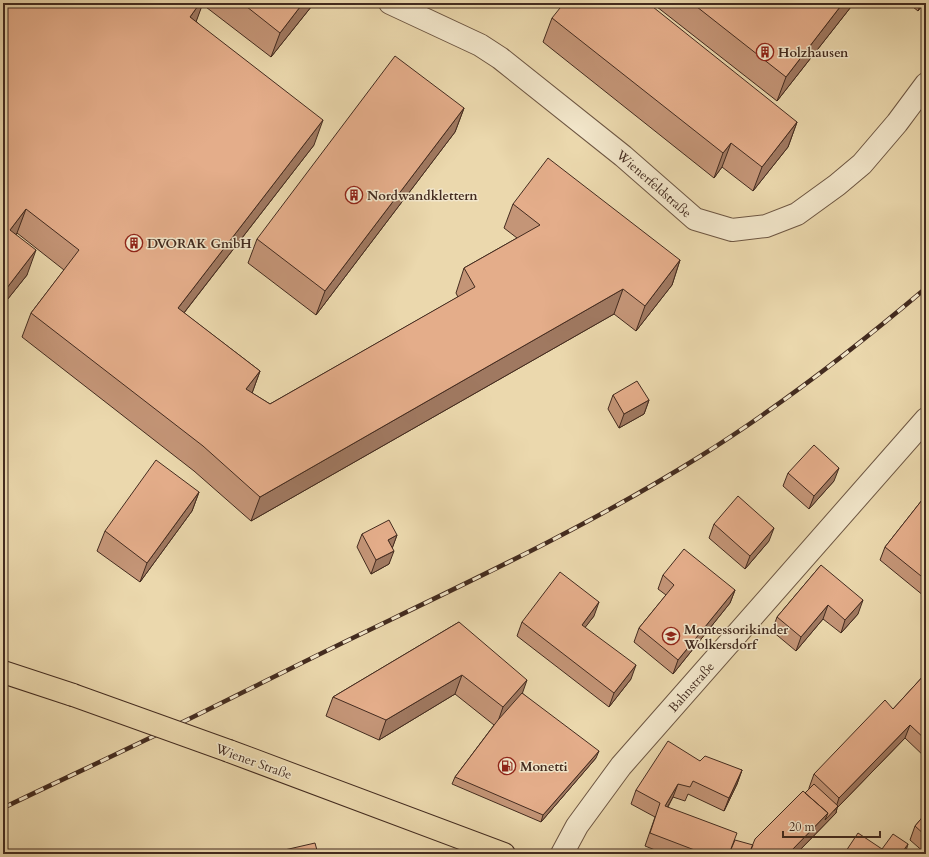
<svg xmlns="http://www.w3.org/2000/svg" width="929" height="857" font-family="Cardo,serif">
<style>
.lines{fill:none;stroke-linecap:round;stroke-linejoin:round}
.minor-casing{stroke:#6d5642;stroke-width:24}
.primary-casing{stroke:#432b1f;stroke-width:24}
.minor{stroke:#f2e6ca;stroke-width:22}
.primary{stroke:#ebd8ad;stroke-width:22}
.rail-casing{stroke:#432b1f;stroke-width:4.5}
.rail{stroke:#f2e6ca;stroke-width:3;stroke-dasharray:9;stroke-linecap:butt}
.primary-bridge-casing{stroke:#432b1f;stroke-width:24;stroke-linecap:butt}
.primary-bridge{stroke:#ebd8ad;stroke-width:22}
.wall{fill:#c49577;stroke:#432b1f}
.shaded-wall{fill:#a07961;stroke:#432b1f}
.building{fill:#e4ad8a;stroke:#432b1f}
.labels{text-anchor:middle;stroke-width:3;stroke-linejoin:round;paint-order:stroke}
.poi-label{font-size:13px;font-weight:bold;fill:#432b1f;stroke:#f2e6ca;text-anchor:start}
.street-label{font-size:13px;fill:#432b1f;stroke:#f2e6ca}
</style>
<rect width="100%" height="100%" fill="#ebd8ad"/>
<filter id="stains"><feTurbulence type="fractalNoise" baseFrequency=".005" numOctaves="4"/><feColorMatrix values="0 0 0 0 .2 0 0 0 0 .09 0 0 0 0 .02 0 0 0 .5 -.17"/></filter>
<radialGradient id="worn" r=".72"><stop offset=".6" stop-color="#630" stop-opacity="0"/><stop offset="1" stop-color="#630" stop-opacity=".3"/></radialGradient>
<g class="lines">
<defs>
<g id="minor">
<path id="s1" d="M390,3L480,45L500,58L623,156L695,219L732,230L766,226L797,214L837,185L862,164L897,123L926,84"/>
<path id="s2" d="M562,854L577,826L621,766L926,419"/>
</g>
<path id="primary" d="M3,672L73,695
M229,751L504,854"/>
</defs>
<use href="#minor" class="minor-casing"/>
<use href="#primary" class="primary-casing"/>
<use href="#minor" class="minor"/>
<use href="#primary" class="primary"/>
<defs>
<path id="rail" d="M3,808C65,778 128,749 191,718C248,690 305,661 363,633C477,578 592,524 699,457C779,407 854,349 926,288"/>
</defs>
<use href="#rail" class="rail-casing"/>
<use href="#rail" class="rail"/>
<defs>
<path id="primary-bridge" d="M73,695L229,751"/>
</defs>
<use href="#primary-bridge" class="primary-bridge-casing"/>
<use href="#primary-bridge" class="primary-bridge"/>
</g>
<path class="wall" d="M3,3H312L311,7L271,57L202,4L196,21L314,145L184,313L260,371L252,393L270,404L458,297L456,293L464,268L517,238L504,228L513,204L680,260L672,285L636,331L614,314L251,521L194,471L22,337L31,313L64,270L17,233L16,235L27,275L3,305Z
M652,3H854L777,101Z
M908,3H924L918,11Z
M552,18L797,122L788,147L753,191L722,167L714,178L543,42Z
M464,108L455,132L316,315L248,263L257,239Z
M613,395L649,400L644,414L619,428L608,409Z
M788,473L834,481L809,509L783,486Z
M199,492L192,511L140,582L97,551L105,531Z
M926,495V593L924,596L880,560L885,547Z
M714,524L769,541L745,569L709,538Z
M362,534L397,535L392,548L389,564L371,574L357,547Z
M821,565L858,614L841,633L823,619L796,651L772,631L777,617Z
M663,575L735,590L730,603L673,674L634,642L639,628L666,595L658,589Z
M594,616L585,627L631,679L609,707L517,636L522,622Z
M459,622L522,693L596,758L541,822L452,784L455,777L494,725L455,694L379,740L326,716L333,697Z
M926,673V758L905,738L837,808L836,813L796,854L805,793L809,789V788L814,774L893,709Z
M700,761L742,770L737,784L724,811L688,794L685,801L673,797L668,807L729,854H665L645,846L655,817L631,804L636,790Z
M926,813V854L910,840L915,826Z"/>
<path class="shaded-wall" d="M200,3H203L196,22L190,17Z
M303,3H312L311,7L271,57L280,33Z
M843,3H854L777,101L786,77Z
M921,3H924L918,11Z
M464,108L455,132L316,315L325,291Z
M323,120L314,145L169,332L178,308Z
M797,122L788,147L753,191L762,167Z
M731,143L722,167L714,178L723,153Z
M26,209L17,233L3,252L10,230Z
M36,250L27,275L3,305V293Z
M680,260L672,285L636,331L645,306Z
M623,289L614,314L251,521L260,497Z
M260,371L251,396L246,389Z
M649,400L644,414L619,428L624,414Z
M839,468L834,481L809,509L814,496Z
M199,492L192,511L140,582L147,563Z
M774,528L769,541L745,569L750,556Z
M397,535L392,549L388,540Z
M394,551L389,564L371,574L376,560Z
M735,590L730,603L673,674L678,660Z
M863,600L858,614L841,633L845,620Z
M599,602L594,616L577,638L582,625Z
M828,605L823,619L796,651L801,637Z
M636,665L631,679L609,707L614,693Z
M462,675L455,694L379,740L386,720Z
M527,680L520,700L496,727L503,707Z
M910,725L905,738L837,808L836,813L796,854L790,852L828,813L835,810L839,798Z
M599,751L596,758L541,822L543,815Z
M742,770L737,784L724,811L729,798Z
M678,784L673,797L660,820L665,806Z
M908,844L906,851L904,854H901Z"/>
<path class="building" d="M3,3H200L190,17L323,120L178,308L260,371L246,389L270,404L475,287L464,268L540,225L513,204L548,158L680,260L645,306L623,289L260,497L203,446L31,313L79,250L26,209L10,230L36,250L3,293Z
M242,3H303L280,33Z
M564,3H648L797,122L762,167L731,143L723,153L552,18Z
M692,3H843L786,77Z
M395,56L464,108L325,291L257,239Z
M637,381L649,400L624,414L613,395Z
M814,445L839,468L814,496L788,473Z
M156,460L199,492L147,563L105,531Z
M926,495V580L885,547Z
M738,496L774,528L750,556L714,524Z
M389,520L397,535L388,540L394,551L376,560L362,534Z
M684,549L735,590L678,660L639,628L674,585L663,575Z
M821,565L863,600L845,620L828,605L801,637L777,617Z
M560,572L599,602L582,625L636,665L614,693L522,622Z
M459,622L527,680L503,707L462,675L386,720L333,697Z
M926,673V740L910,725L839,798L814,774L885,700L893,709Z
M522,693L599,751L543,815L455,777L498,720Z
M668,741L700,761L705,756L742,770L729,798L693,781L690,787L678,784L665,806L737,833L729,854H705L650,833L660,803L636,790Z
M814,784L838,806L825,820L828,813L805,793Z
M803,791L828,813L790,852L796,854H749L755,839Z
M926,813V836L915,826Z
M858,833L882,849L893,834L908,844L901,854H844Z
M735,840L753,845L749,854H729Z
M315,843L318,854H267Z"/>
<defs>
<symbol id="building-ring" viewBox="-11 -11 22 22"><circle r="9.5" fill="#f2e6ca" stroke="#8f2418" stroke-width="1.5"/><path d="M-4-6H4V6H1V3H-1V6H-4ZM-2.5-4.3h1.7v1.8h-1.7ZM.8-4.3h1.7v1.8H.8ZM-2.5-1h1.7V.8h-1.7ZM.8-1h1.7V.8H.8Z" fill="#8f2418"/></symbol>
<symbol id="school-ring" viewBox="-11 -11 22 22"><circle r="9.5" fill="#f2e6ca" stroke="#8f2418" stroke-width="1.5"/><path d="M0-5L7-2L0 1L-7-2ZM-4 1L0 2.5L4 1V4Q0 6-4 4Z" fill="#8f2418"/></symbol>
<symbol id="fuel-ring" viewBox="-11 -11 22 22"><circle r="9.5" fill="#f2e6ca" stroke="#8f2418" stroke-width="1.5"/><path d="M-5.5-6h7V0h2V4h1.3V-2.5L3-4.5l.8-.8L6-3V5H2.5V1h-1V6h-7ZM-4.2-4.7v3.2H.2V-4.7Z" fill="#8f2418"/></symbol>
</defs>
<g fill-rule="evenodd">
<use href="#building-ring" x="755" y="42" width="20" height="20"/>
<use href="#building-ring" x="344" y="185" width="20" height="20"/>
<use href="#building-ring" x="124" y="233" width="20" height="20"/>
<use href="#school-ring" x="661" y="626" width="20" height="20"/>
<use href="#fuel-ring" x="497" y="756" width="20" height="20"/>
</g>
<g class="labels">
<g class="poi-label">
<text x="778" y="57">Holzhausen</text>
<text x="367" y="200">Nordwandklettern</text>
<text x="147" y="248">DVORAK GmbH</text>
<text x="684" y="634">Montessorikinder<tspan x="684" dy="15">Wolkersdorf</tspan></text>
<text x="520" y="771">Monetti</text>
</g>
<g class="street-label">
<text dy="5" stroke="none"><textPath href="#s1" startOffset="322">Wienerfeldstraße</textPath></text>
<text dy="5" stroke="none"><textPath href="#s2" startOffset="212">Bahnstraße</textPath></text>
<text transform="translate(254 761) rotate(20)" y="5">Wiener Straße</text>
</g>
</g>
<rect width="929" height="857" fill="none" stroke="#ebd8ad" stroke-width="16"/>
<rect x="4" y="4" width="921" height="849" fill="none" stroke="#432b1f" stroke-width="2"/>
<rect x="8" y="8" width="913" height="841" fill="none" stroke="#432b1f"/>
<path d="M783 831v6h97v-6" fill="none" stroke="#432b1f" stroke-width="2"/>
<text x="789" y="831" font-size="12" fill="#432b1f" stroke="#f2e6ca" stroke-width="3" paint-order="stroke">20 m</text>
<rect width="100%" height="100%" filter="url(#stains)"/>
<rect width="100%" height="100%" fill="url(#worn)"/>
</svg>
